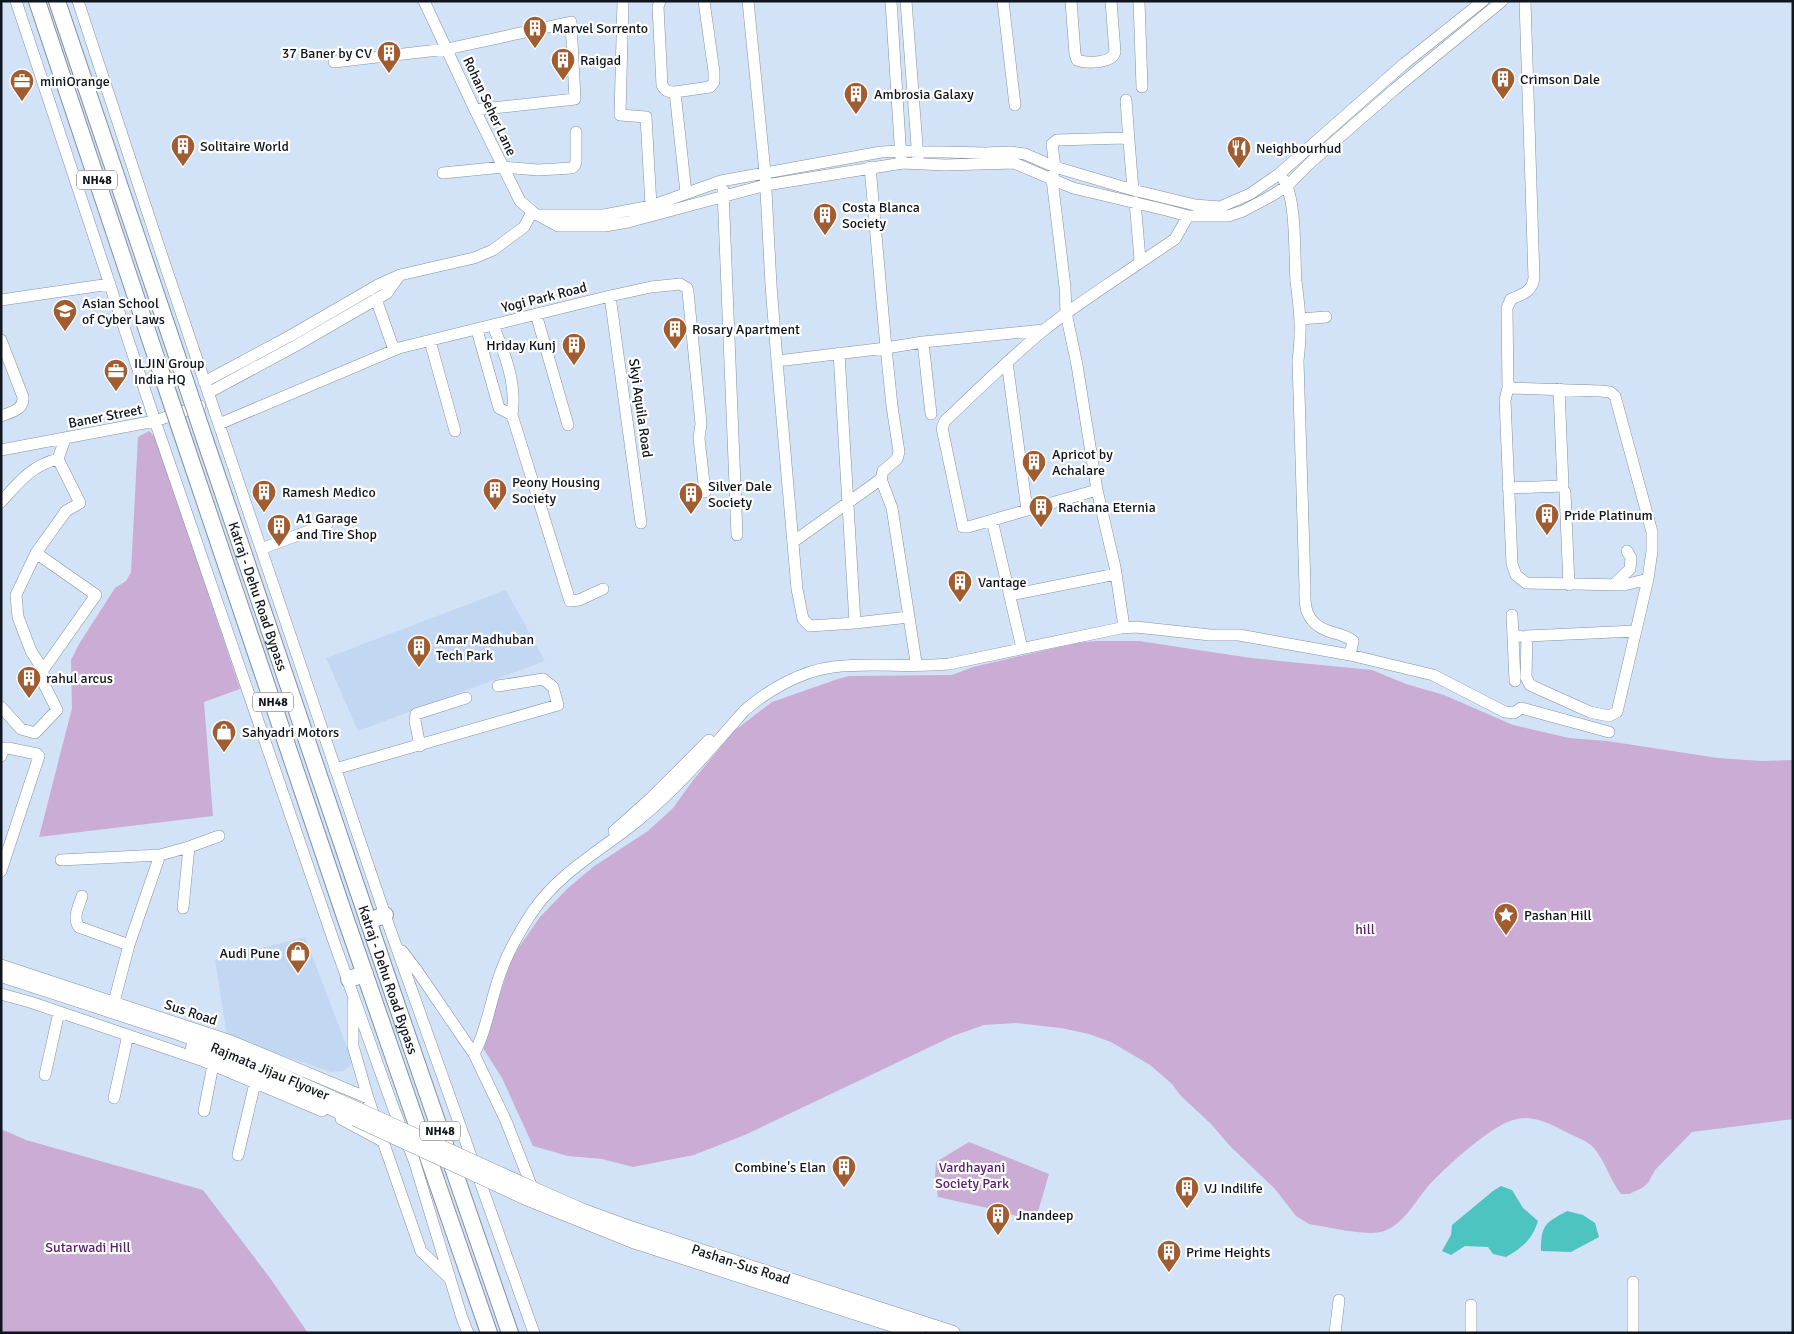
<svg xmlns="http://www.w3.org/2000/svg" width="1794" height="1334" font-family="Signika,sans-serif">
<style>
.built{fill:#c2d7f2}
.green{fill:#caacd4}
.water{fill:#4dc4bf}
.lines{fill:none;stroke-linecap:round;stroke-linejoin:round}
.minor-casing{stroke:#8291a3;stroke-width:12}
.major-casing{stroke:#8291a3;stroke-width:15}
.highway-casing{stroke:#8291a3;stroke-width:18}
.minor{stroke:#fff;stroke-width:11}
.major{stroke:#fff;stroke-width:14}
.highway{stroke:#fff;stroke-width:16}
.major-bridge-casing{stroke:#8291a3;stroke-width:15;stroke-linecap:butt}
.highway-bridge-casing{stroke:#8291a3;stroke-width:18;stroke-linecap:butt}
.major-bridge{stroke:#fff;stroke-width:14}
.highway-bridge{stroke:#fff;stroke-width:16}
.labels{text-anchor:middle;stroke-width:4.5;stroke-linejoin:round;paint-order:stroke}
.shield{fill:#fff;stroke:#575b60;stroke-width:1}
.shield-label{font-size:12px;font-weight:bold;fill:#0f151c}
.poi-label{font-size:14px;fill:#0f151c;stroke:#fff;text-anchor:start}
.street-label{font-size:14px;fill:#0f151c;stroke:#fff}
.park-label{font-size:14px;fill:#5b206e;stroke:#fff}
</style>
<rect width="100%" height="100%" fill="#d3e3f7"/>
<path class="built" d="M506,590L545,661L358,731L326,658Z
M305,937L353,1063L344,1071L331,1072L227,1036L215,960Z"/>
<path class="green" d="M149,431L156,438L240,689L204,702L213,816L39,837L72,708L71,660L79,644L115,588L126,581L131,572L138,437Z
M1095,641H1139L1251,658L1372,670L1406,684L1444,695L1513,725L1569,738L1607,741L1718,758L1762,761L1793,760V1119L1692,1132L1655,1170L1648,1183L1642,1188L1629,1194H1621C1610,1180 1605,1161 1594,1148C1587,1140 1573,1136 1564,1131C1551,1124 1532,1115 1517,1119C1493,1123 1446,1167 1429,1185C1416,1200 1404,1224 1384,1231C1369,1237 1328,1227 1309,1224L1296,1216L1275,1189L1230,1146L1211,1124L1181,1096L1172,1084L1150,1065L1111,1042L1089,1034L1061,1028L1016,1023L984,1025L953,1036L747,1134L694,1155L633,1167L602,1159L568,1156L533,1146L502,1078L483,1048L512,957L540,917L567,889L593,867L648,831L673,808L694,779L734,731L772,702L838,679L849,676L952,675L973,667L1077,643Z
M1,1129L26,1140L203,1190L270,1278L308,1333H1Z
M969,1142L1049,1174L1035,1222L1001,1211L938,1197L935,1179L936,1162Z"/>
<path class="water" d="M1501,1186L1512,1190L1523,1208L1538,1221C1532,1240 1523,1247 1506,1257L1493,1254L1488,1247L1465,1246L1451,1255L1442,1251L1451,1235L1452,1225L1493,1191Z
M1567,1211L1583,1215L1595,1223L1599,1237L1571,1252L1541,1251C1541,1225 1545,1223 1567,1211Z"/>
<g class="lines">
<defs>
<path id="minor" d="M16,1L155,421L333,939L393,1107L414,1160L462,1318L468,1333
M78,1L163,259L385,915L534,1333
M424,1L475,110L520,201L534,213L558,226H605L628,222L766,185L903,163L945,165L1014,163L1073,188L1166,210L1188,216H1228L1243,211L1273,195L1288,185L1311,162L1395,89L1502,1
M623,1L620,115L646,117L651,206
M660,1L658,7L662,85C665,91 668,92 675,92
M748,1L765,172L771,285L777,361
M891,1L901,159
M906,1L918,159
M1003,1L1015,105
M1071,1L1075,54L1077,60C1088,64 1112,63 1115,52L1111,1
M1139,1L1142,87
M334,62L447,49L571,22L575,99L475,110
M1126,100L1129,141
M870,167L886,348L777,361L797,589L803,619L810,626L855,623L909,617
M443,173L503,167L538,170L572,168L575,165L576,161V132
M1283,179C1297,198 1294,256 1296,281C1298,299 1301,316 1300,334C1300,343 1299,352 1298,361L1305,587C1304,607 1306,623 1328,631C1337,634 1346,635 1353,641L1350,655
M723,190L737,535
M686,193L675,92L710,87L714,82V72L704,1
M540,215H604L651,206L721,181L881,152L901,151L985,153L1011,152L1025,154L1055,167L1133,190L1195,205L1220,207L1250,194L1279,174L1405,63L1483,1
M1138,264L1175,239L1188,216
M610,296L641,523
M376,299L394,350
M1,300L110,284
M536,314L568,425
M1300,319L1326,317
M493,326C505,353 517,385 512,415L570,601L579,600L603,589
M477,330L499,408L512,415
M1,340L23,397C24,410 11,412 1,416
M430,341L455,431
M923,342L1044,330
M839,353L855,623
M1007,362L1027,510
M204,382L290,336L378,285L400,275L474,258L493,250L524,227L532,212
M1508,388L1600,391L1610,392L1615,396L1652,532V551L1648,579L1624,585L1526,583L1516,575L1512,564L1505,400L1508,388L1507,308L1511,299C1523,294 1532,292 1534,278L1525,1
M208,393L297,345L387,293L399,276
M219,424L399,348L610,296L651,287L680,284L687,288L688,292L701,424L699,438L705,492
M1,450L155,421L200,406
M1508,488L1563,486L1559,389
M1097,490L968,527H963L942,428L945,421C977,390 1009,359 1044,330C1074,306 1106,286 1138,264L1140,259L1135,202
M1565,492L1569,585
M1,502C18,483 32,465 58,459
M992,520L1021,644
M793,542L881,479
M261,549L327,524
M1613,585L1630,569L1631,558L1627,551
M1010,595L1116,574
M1512,615L1513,637L1520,636
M1124,627L1115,567L1097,490L1077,365L1066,313L1065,287L1052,179L1055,167L1052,144L1057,140L1124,138L1129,141L1133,190
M1635,631L1527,636L1526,677L1530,685L1590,712L1609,716L1617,712L1648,579
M1513,637L1515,681
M916,662L892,508L881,479L883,471L897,459L899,452L892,406L886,348L923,342L931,414
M43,670L96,595L36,553L66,511L80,503L58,459L65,439
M1,707L21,729L35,733L57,710L44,684L43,670L31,651L18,617L16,595L36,553
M420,746L415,721L416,714L466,698
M1,756L4,748H8L37,754L39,756L1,871
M335,769L558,705L553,687L543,679L498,686
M614,831L651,798L709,740
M61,860L160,855
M82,896C79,906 72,918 79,927L129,945
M183,908L189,847L219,836
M402,951L418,972L474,1054L506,1121L533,1190
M1,965L231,1041L368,1098
M1,994L30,1002L201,1060L322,1111
M114,1002L129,945L160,855L189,847
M353,1002V1046L368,1098L421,1251L449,1278
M474,1054C489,1026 491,993 504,964C511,946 522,928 533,911C560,872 600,851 636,822C676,790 710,750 744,711C768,690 801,671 833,667C871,662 910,668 949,664L1121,628L1136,627L1210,635H1239L1350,655L1433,675L1505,712L1514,713L1521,708L1609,732
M45,1075L59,1012
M114,1098L128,1035
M204,1111L213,1065
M341,1119L384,1142
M238,1155L255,1083
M1633,1282V1333
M1471,1305V1333
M1335,1333L1339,1300"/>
<path id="major" d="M1,975L173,1031L227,1051L359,1110
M193,1048L230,1062L355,1119
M531,1188L581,1210L633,1229L953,1333
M526,1198L633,1241L918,1333"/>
<g id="highway">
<path d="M37,1L157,360"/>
<path d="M57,1L176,353"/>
<path id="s1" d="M205,440L391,988L510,1333"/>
<path d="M186,446L344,914L489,1333"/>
<path d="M368,921L385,915"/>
<path d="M349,979L365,974"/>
</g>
</defs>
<use href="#minor" class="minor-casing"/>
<use href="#major" class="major-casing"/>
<use href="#highway" class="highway-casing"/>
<use href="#minor" class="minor"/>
<use href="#major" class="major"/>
<use href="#highway" class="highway"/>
<defs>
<path id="major-bridge" d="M359,1110L531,1188
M355,1119L526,1198"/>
<path id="highway-bridge" d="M176,353L205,440
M157,360L186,446"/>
</defs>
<use href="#major-bridge" class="major-bridge-casing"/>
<use href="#highway-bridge" class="highway-bridge-casing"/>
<use href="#major-bridge" class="major-bridge"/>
<use href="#highway-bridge" class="highway-bridge"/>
</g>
<defs>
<symbol id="building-pin" viewBox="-11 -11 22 30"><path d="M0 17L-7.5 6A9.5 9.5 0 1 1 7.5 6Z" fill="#a15c30" stroke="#fff"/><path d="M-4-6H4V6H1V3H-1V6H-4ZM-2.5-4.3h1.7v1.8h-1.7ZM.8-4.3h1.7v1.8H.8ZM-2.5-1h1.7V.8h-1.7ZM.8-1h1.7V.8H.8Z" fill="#fff"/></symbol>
<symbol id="office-pin" viewBox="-11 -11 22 30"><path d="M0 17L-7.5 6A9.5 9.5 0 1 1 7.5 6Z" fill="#a15c30" stroke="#fff"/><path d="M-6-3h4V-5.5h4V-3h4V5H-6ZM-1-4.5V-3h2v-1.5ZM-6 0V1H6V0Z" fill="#fff"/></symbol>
<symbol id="restaurant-pin" viewBox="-11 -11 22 30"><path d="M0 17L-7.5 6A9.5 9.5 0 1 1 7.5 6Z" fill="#a15c30" stroke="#fff"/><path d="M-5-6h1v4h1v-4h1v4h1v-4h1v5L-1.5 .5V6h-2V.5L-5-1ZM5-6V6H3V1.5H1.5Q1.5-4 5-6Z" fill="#fff"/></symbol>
<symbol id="university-pin" viewBox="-11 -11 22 30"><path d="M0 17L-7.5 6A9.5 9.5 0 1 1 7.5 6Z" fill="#a15c30" stroke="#fff"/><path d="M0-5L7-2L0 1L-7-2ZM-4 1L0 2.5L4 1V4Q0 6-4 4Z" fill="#fff"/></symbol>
<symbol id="shop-pin" viewBox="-11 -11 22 30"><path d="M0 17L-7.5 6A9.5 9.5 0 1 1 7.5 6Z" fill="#a15c30" stroke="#fff"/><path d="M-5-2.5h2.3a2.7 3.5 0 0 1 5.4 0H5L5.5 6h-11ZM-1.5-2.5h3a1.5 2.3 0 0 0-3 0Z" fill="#fff"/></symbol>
<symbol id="sight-pin" viewBox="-11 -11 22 30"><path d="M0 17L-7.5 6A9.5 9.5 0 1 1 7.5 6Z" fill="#a15c30" stroke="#fff"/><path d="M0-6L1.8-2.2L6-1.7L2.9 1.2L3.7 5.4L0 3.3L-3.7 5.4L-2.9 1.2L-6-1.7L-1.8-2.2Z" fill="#fff"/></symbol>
</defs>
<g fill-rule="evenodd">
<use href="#building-pin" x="521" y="14" width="28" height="38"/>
<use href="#building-pin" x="375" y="39" width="28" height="38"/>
<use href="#building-pin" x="549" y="46" width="28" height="38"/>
<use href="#building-pin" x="1489" y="65" width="28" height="38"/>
<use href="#office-pin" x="8" y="67" width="28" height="38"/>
<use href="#building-pin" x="842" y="80" width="28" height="38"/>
<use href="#building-pin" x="169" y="132" width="28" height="38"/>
<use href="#restaurant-pin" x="1225" y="134" width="28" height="38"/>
<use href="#building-pin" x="811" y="201" width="28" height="38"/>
<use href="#university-pin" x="51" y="297" width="28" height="38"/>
<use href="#building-pin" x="661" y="315" width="28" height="38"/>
<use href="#building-pin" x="560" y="331" width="28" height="38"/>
<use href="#office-pin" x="102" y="357" width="28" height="38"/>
<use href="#building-pin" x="1020" y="448" width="28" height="38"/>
<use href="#building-pin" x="481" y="476" width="28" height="38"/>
<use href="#building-pin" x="250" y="478" width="28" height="38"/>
<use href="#building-pin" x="677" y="480" width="28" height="38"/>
<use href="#building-pin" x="1027" y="493" width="28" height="38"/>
<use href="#building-pin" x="1533" y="501" width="28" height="38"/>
<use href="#building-pin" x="265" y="512" width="28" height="38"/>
<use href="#building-pin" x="946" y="568" width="28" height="38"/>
<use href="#building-pin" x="405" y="633" width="28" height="38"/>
<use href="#building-pin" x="15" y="664" width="28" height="38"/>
<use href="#shop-pin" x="210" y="718" width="28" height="38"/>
<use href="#sight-pin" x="1492" y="901" width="28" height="38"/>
<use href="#shop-pin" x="284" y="939" width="28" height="38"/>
<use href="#building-pin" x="830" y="1153" width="28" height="38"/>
<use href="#building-pin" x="1173" y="1174" width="28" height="38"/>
<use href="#building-pin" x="984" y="1201" width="28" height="38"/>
<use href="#building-pin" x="1155" y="1238" width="28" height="38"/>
</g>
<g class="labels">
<g class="shield">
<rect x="77" y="170.5" width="40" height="19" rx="4"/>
<rect x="253" y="692.5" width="40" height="19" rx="4"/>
<rect x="420" y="1121.5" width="40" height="19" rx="4"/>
</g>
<g class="shield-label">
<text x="97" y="184">NH48</text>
<text x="273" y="706">NH48</text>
<text x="440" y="1135">NH48</text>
</g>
<g class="poi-label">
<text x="552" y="33">Marvel Sorrento</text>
<text x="372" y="58" text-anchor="end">37 Baner by CV</text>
<text x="580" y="65">Raigad</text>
<text x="1520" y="84">Crimson Dale</text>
<text x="40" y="86">miniOrange</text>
<text x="874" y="99">Ambrosia Galaxy</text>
<text x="200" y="151">Solitaire World</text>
<text x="1256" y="153">Neighbourhud</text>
<text x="842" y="212">Costa Blanca<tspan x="842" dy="16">Society</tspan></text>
<text x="82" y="308">Asian School<tspan x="82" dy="16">of Cyber Laws</tspan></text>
<text x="692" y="334">Rosary Apartment</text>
<text x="556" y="350" text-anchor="end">Hriday Kunj</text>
<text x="134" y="368">ILJIN Group<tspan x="134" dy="16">India HQ</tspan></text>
<text x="1052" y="459">Apricot by<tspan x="1052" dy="16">Achalare</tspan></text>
<text x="512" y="487">Peony Housing<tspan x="512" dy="16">Society</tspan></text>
<text x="708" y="491">Silver Dale<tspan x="708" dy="16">Society</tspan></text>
<text x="282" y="497">Ramesh Medico</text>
<text x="1058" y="512">Rachana Eternia</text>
<text x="1564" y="520">Pride Platinum</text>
<text x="296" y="523">A1 Garage<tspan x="296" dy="16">and Tire Shop</tspan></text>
<text x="978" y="587">Vantage</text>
<text x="436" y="644">Amar Madhuban<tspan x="436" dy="16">Tech Park</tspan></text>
<text x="46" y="683">rahul arcus</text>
<text x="242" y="737">Sahyadri Motors</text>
<text x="1524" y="920">Pashan Hill</text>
<text x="280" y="958" text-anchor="end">Audi Pune</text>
<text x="826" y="1172" text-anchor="end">Combine's Elan</text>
<text x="1204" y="1193">VJ Indilife</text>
<text x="1016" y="1220">Jnandeep</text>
<text x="1186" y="1257">Prime Heights</text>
</g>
<g class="street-label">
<text transform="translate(490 106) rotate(65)" y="5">Rohan Seher Lane</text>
<text transform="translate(544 297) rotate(-14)" y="5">Yogi Park Road</text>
<text transform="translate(641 408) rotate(82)" y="5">Skyi Aquila Road</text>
<text transform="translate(105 416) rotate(-11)" y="5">Baner Street</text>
<text dy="5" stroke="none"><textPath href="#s1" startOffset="165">Katraj - Dehu Road Bypass</textPath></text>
<text dy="5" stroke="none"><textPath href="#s1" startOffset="570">Katraj - Dehu Road Bypass</textPath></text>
<text transform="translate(191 1012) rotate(18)" y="5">Sus Road</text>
<text transform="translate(270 1071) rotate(23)" y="5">Rajmata Jijau Flyover</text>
<text transform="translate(741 1264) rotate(18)" y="5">Pashan-Sus Road</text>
</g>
<g class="park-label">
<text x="1365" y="934">hill</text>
<text x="972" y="1172">Vardhayani<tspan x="972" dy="16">Society Park</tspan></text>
<text x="88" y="1252">Sutarwadi Hill</text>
</g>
</g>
<rect width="1794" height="1334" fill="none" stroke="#0f151c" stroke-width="5"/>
</svg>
